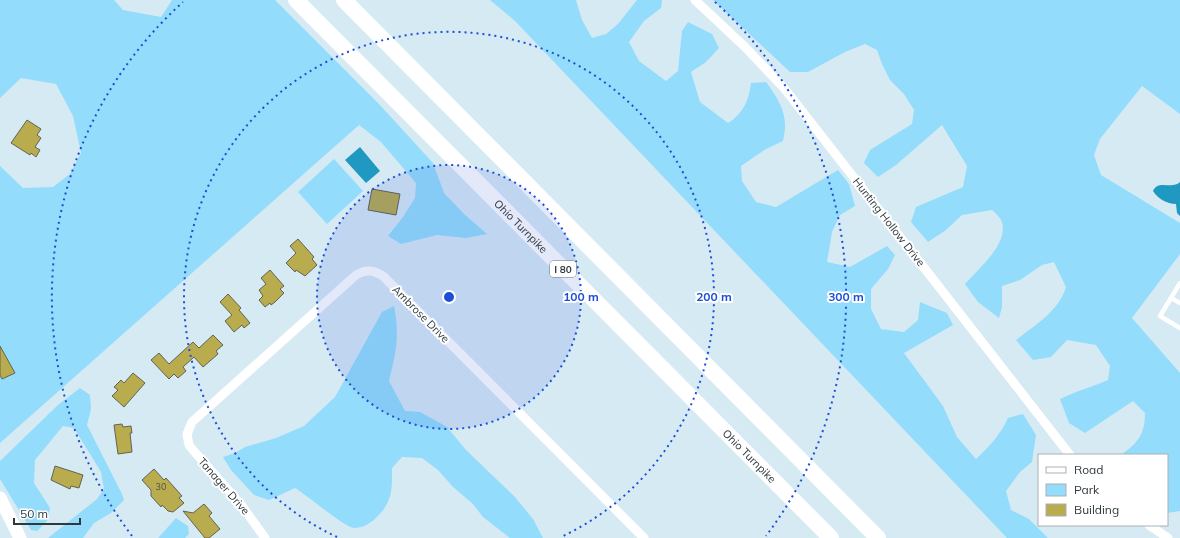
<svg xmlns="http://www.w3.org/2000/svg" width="1180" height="538" font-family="Mulish,sans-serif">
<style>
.green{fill:#94dcfb}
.water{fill:#1f99c1}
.building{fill:#b8ac4f;stroke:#646252}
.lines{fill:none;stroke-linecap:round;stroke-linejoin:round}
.lane{stroke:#fff;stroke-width:4.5}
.street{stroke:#fff;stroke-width:9}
.secondary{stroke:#fff;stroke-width:13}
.highway{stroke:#fff;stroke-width:16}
.ring{fill:none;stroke:#1d4ed8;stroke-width:2;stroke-dasharray:2 4}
.labels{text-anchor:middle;stroke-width:4;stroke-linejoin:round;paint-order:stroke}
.number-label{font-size:9px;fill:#525541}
.shield{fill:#fff;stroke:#6e7476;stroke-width:1}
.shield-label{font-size:10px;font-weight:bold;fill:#30383c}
.street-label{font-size:11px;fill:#30383c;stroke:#fff}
.centre{fill:#1d4ed8;stroke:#fff;stroke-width:2}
.ring-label{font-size:12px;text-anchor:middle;font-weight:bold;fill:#1d4ed8;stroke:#fff;stroke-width:4;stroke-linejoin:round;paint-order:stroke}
</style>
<rect width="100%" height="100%" fill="#d6eaf4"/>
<path class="green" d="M0,0H114L123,10L161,17L172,0H275L379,104L433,163L444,193L465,215L487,234L466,238L437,235L401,244L388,236L403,217L415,198L416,183L381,142L359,125L0,443V166L23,188L53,187L70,174L81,153L73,116L56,84L21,78L0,98Z
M490,0H576L582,20L592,38L606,34L618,24L637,0H662L661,8L644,21L629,42L639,61L666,81L678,71L682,31L688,22L712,34L719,48L706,62L691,72L700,102L728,123C743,114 749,100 751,83L766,82C781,103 789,115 783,141L766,149L741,166L742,181L756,202L776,207L838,170L849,184L855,206L840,215L832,232L827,262L850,267L887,246L895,255L888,269L871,289V309L881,329L904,332L918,320L920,302L947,313L953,325L904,353L943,406L957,437L976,459C989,447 1000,435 1008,418L1023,414L1036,435L1032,462L1020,472L1006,491L1011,510L1029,519L1048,538H1007L515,21Z
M713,0H1180V114L1142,86L1100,139L1094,155L1101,175L1180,223V254L1132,318L1180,373V511L1167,513V455H1121C1138,443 1145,434 1145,413L1133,401L1085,433L1069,423L1060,399C1076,391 1092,387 1108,380L1110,366L1096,345L1067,340L1051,357L1033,360L1016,340C1035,325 1059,311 1066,287L1054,262L1042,265L1020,280L1002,286V307L999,318L978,302L965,284C978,269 1011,242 1001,220C999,216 995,213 992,210L962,215L946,230L928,242L911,222L916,207L963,187L967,166L942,125L896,165L878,177L864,163L870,150L912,124L914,110L904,94L890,80L882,64L877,50L865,44L845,52L808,72H790Z
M334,159L363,191L327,224L298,192Z
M394,306C400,336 396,352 389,381L405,411L420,412L447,427L466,450L514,496L533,519L543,538H510L483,517L472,503L453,487L438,470L422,458L402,457L392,468C392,491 393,501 376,518C369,524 363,528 354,528C344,527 307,495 295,488L269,500L254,495L231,470L223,457L235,453L245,447L276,438L304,426L335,397L382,312Z
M80,388L90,395L91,409L87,425L122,494L124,500L111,513L94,523L83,538H48L97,499L104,489L101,472L74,428L63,426L35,460L34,483L50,508L48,520L37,531L31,530L0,479V461L58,405Z
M176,518L188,526L189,534L185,538H158Z"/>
<path class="water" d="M360,147L380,171L366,183L345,160Z
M1180,182V216L1177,213L1176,204C1167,204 1157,198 1153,191C1158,179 1172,190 1180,182Z"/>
<path class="building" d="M27,120L41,129L37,135L41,138L35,147L40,150L36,157L31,153L30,155L11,143Z
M372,189L400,194L396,215L368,210Z
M298,239L314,257L312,259L317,265L305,276L296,270L295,272L286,263L296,253L290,246Z
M270,270L284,286L280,289L284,293L275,302L271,305L270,303L265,307L259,300L263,296L259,290L266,284L261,278Z
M228,294L241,308L239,310L250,323L244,328L242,325L234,332L225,321L232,315L220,302Z
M213,335L223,345L216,351L218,354L203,367L194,357L183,367L186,371L178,378L174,374L169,379L151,360L159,353L169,364L193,342L199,348Z
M0,346L15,373L2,379L0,375Z
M133,373L145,383L124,407L112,396L118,390L114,387L121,380L124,383Z
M122,424L123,427L131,426L132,433H130L132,452L118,454L114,425Z
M55,466L83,475L79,488L71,486L70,489L51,480Z
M154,469L164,480L166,478L182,496L179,498L184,503L173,512L168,511L162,505L161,507L151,496V490L142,480Z
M204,504L212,513L209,516L220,529L209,538H205L183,511L193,513Z"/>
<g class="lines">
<path class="lane" d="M1171,298L1180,283
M1180,303L1171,298L1160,316L1180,328"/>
<path class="street" d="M695,0L745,47L784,88L1070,455
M1149,525L1168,538
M265,538L242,506L193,450L189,445L187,434L192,422L356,275C366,269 373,270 383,276L644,538"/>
<path class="secondary" d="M0,498L20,538"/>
<g class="highway">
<path id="s1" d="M296,0L831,538"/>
<path d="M344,0L878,538"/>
</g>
</g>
<circle cx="449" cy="297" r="132" fill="#1d4ed8" fill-opacity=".12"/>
<g class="ring">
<circle cx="449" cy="297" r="132"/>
<path d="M337 537A265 265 0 1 1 561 537"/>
<path d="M132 536A397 397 0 0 1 183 2M715 2A397 397 0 0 1 766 536"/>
</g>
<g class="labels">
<g class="number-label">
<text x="161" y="490">30</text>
</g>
<rect class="shield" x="550" y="261" width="26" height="16" rx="3"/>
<g class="shield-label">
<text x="563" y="273">I 80</text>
</g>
<g class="street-label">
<text transform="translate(889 222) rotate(52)" y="4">Hunting Hollow Drive</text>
<text dy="4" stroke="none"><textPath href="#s1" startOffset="319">Ohio Turnpike</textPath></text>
<text transform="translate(421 314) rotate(45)" y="4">Ambrose Drive</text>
<text dy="4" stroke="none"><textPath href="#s1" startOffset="643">Ohio Turnpike</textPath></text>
<text transform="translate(224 486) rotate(49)" y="4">Tanager Drive</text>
</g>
</g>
<circle cx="449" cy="297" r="6" class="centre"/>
<g class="ring-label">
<text x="581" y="301">100 m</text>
<text x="714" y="301">200 m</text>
<text x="846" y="301">300 m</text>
</g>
<rect x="1038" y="454" width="130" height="72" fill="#ffffff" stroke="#acafb1"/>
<rect x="1046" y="467" width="20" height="6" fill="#ffffff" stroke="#acafb1"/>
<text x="1074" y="474" font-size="12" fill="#30383c">Road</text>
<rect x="1046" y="484" width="20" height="12" fill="#94dcfb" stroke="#acafb1"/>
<text x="1074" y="494" font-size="12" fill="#30383c">Park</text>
<rect x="1046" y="504" width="20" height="12" fill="#b8ac4f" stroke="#acafb1"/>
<text x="1074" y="514" font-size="12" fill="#30383c">Building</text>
<path d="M14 518v6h66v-6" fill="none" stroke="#30383c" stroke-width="2"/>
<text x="20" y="518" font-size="12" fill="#30383c" stroke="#ffffff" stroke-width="3" paint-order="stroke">50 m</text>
</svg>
